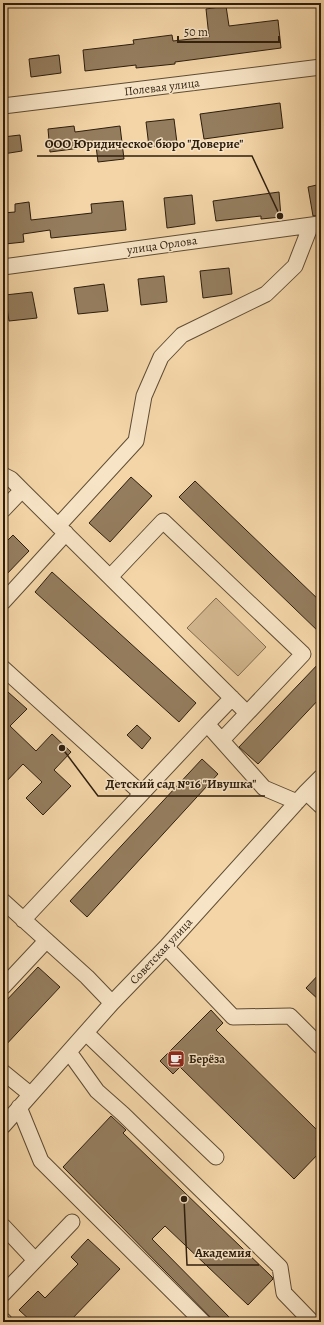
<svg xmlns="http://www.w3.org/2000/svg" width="324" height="1325" font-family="Alegreya,serif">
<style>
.green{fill:#d2b68d;stroke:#806a4e}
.building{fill:#947d5e;stroke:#2e1e0e}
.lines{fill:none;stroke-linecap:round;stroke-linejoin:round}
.minor-casing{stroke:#5f4c34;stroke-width:17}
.minor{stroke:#f7e4c6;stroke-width:15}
.labels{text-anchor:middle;stroke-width:3;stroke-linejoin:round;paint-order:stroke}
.street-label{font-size:12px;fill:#2e1e0e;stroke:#f7e4c6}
.poi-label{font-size:12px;font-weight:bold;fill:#2e1e0e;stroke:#f7e4c6;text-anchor:start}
.leader{fill:none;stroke:#2e1e0e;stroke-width:1.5}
.callout-dot{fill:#2e1e0e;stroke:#f7e4c6;stroke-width:1.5}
.callout-label{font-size:13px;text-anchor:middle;font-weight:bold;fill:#2e1e0e;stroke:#f7e4c6;stroke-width:3;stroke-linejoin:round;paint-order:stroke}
</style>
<rect width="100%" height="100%" fill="#f3d5a7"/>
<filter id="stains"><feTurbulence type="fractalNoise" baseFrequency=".005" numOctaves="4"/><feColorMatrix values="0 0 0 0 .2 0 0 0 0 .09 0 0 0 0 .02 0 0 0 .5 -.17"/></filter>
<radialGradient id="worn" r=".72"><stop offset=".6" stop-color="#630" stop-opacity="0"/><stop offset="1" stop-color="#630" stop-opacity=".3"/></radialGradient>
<path class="green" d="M216,598L266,647L238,676L187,628Z"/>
<path class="building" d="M226,6L229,26L278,20L281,48L175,62V64L136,68V65L85,71L83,50L134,44L133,40L172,35L173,41L209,37L206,9Z
M59,55L61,73L31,77L29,59Z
M280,103L283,128L204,139L200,114Z
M174,119L177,143L149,147L146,122Z
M74,126L75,132L120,126L124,159L98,162L96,146L50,152L48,129Z
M20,135L22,151L3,154V137Z
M321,184V215L313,216L308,187Z
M279,192L281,217L261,219V216L216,221L213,201Z
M192,195L195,224L167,228L164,198Z
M123,201L126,230L51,238L50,230L23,234L24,242L5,244L3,213L15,212V204L29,202L31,220L92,213L91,204Z
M229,268L232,294L203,298L200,271Z
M164,276L167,302L141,305L138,279Z
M104,284L108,311L78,314L74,288Z
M32,292L37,318L9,321L5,295Z
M131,477L152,496L110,542L89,523Z
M195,481L321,602V634L179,497Z
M13,535L29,551L3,578V545Z
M52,572L196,703L179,722L35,592Z
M321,661V697L258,764L239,747Z
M8,692L27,709L10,726L36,751L52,734L71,752L54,770L71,786L43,815L26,798L42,782L23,764L3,785V697Z
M137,725L151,738L142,749L127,735Z
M202,759L218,774L87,917L70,901Z
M38,967L60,987L3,1048V1004Z
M321,972V1002L306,988Z
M211,1010L223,1023L216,1030L321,1134V1151L294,1179L180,1067L173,1074L160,1061Z
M111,1116L126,1130L123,1133L272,1277L273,1279L248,1305L165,1226L152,1239L234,1322H215L63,1167Z
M88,1239L120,1269L69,1322H32L19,1310L38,1291L45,1298L78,1264L71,1257Z"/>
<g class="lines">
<defs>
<path id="minor" d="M3,106L321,67
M3,267L319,224
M3,475L11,479L22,490
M3,510L22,490L247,713
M58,526L136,441L144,396L161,357L182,335L266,294L295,266L311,225
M110,577L163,521L303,654L222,740
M3,602L66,533
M3,668L141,793
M232,698L207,724L264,788L297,802
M306,792L321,806
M3,901L87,977L112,1003
M23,920L207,724
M166,947L233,1017L290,1016L321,1047
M3,987L46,941
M86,1033L216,1157
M69,1052L97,1091L123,1114L280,1267L284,1293L312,1322
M3,1072L30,1094
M19,1107L41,1161L203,1322
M3,1126L112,1003L166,947L306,792L321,777
M3,1226L35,1260
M3,1294L72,1222
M3,1320L5,1322"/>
</defs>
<use href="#minor" class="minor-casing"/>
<use href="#minor" class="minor"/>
</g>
<defs>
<symbol id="cafe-square" viewBox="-11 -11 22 22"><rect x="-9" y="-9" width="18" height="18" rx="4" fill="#8f2418" stroke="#f7e4c6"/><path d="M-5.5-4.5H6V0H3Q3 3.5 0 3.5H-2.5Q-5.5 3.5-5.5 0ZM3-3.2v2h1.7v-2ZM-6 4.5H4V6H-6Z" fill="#fff"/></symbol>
</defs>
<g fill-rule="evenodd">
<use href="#cafe-square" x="166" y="1049" width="20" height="20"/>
</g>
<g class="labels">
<g class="street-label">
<text transform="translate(162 87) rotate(-7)" y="4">Полевая улица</text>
<text transform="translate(162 245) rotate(-8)" y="4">улица Орлова</text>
<text transform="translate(161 951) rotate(-47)" y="4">Советская улица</text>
</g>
<g class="poi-label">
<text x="189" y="1063">Берёза</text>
</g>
</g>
<path class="leader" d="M280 216L252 156H37M62 748L98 796H265M184 1199L187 1265H259"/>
<g class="callout-dot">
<circle cx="280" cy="216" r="4"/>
<circle cx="62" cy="748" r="4"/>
<circle cx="184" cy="1199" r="4"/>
</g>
<g class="callout-label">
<text x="144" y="148">ООО Юридическое бюро "Доверие"</text>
<text x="181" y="788">Детский сад №16 "Ивушка"</text>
<text x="223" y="1257">Академия</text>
</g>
<rect width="324" height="1325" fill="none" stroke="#f3d5a7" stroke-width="16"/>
<rect x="4" y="4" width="316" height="1317" fill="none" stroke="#2e1e0e" stroke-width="2"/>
<rect x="8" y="8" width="308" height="1309" fill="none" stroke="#2e1e0e"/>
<path d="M178 36v6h101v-6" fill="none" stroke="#2e1e0e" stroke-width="2"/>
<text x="184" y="36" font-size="12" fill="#2e1e0e" stroke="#f7e4c6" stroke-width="3" paint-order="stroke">50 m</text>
<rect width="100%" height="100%" filter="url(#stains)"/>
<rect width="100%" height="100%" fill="url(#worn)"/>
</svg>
